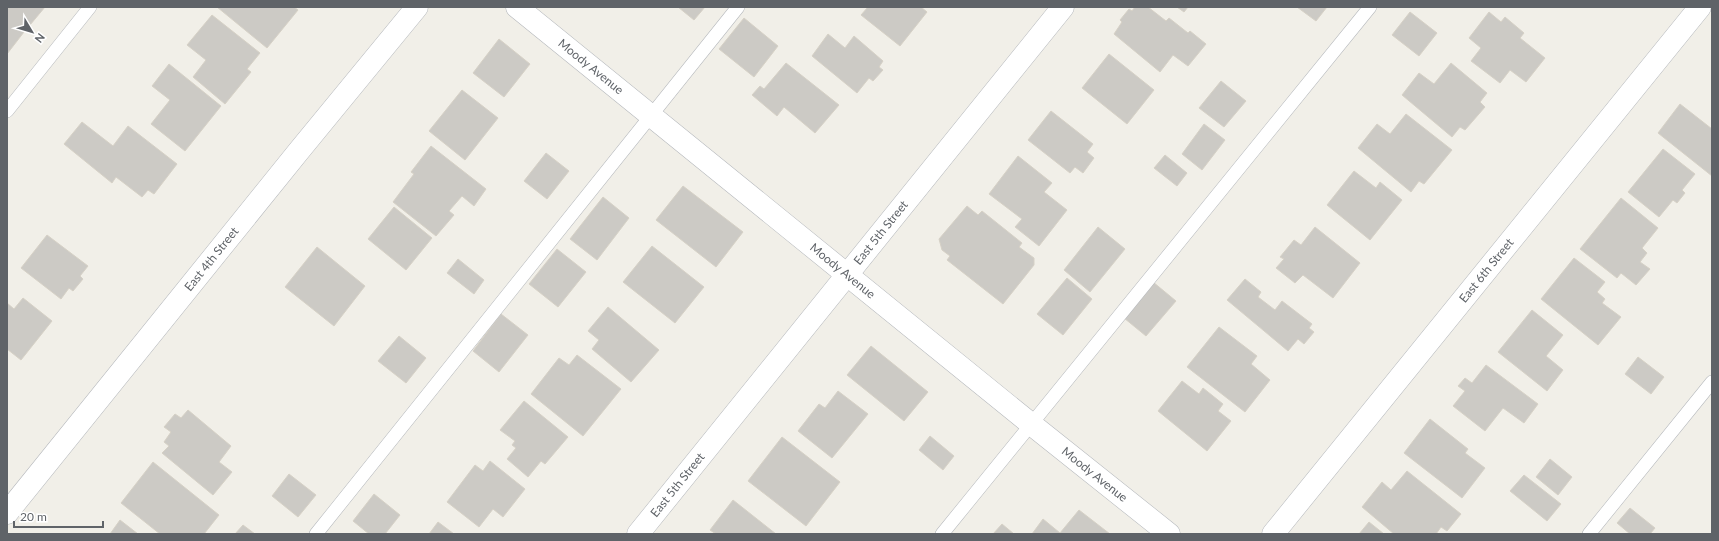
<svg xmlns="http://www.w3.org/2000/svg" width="1719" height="541" font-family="Lato,sans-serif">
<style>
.building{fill:#cccac5;stroke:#d6d1c6}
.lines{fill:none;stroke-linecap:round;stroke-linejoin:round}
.lane-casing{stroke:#b5b8bc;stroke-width:14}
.street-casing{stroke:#b5b8bc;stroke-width:23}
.lane{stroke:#fff;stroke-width:13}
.street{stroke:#fff;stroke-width:22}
.labels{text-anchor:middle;stroke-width:4;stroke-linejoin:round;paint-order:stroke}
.street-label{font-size:12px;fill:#5f6368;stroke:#fff}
</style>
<rect width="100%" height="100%" fill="#f1efe8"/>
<path class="building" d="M7,7H45L30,25L27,23L22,30L24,32L7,54Z
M217,7H294L298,10L267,48Z
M678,7H705L694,20Z
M868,7H921L927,12L900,46L861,15Z
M1135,7H1148L1166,21L1169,18L1188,33L1190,31L1206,44L1188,66L1173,55L1160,72L1114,34L1122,22L1120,20L1129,9L1132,11Z
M1177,7H1188L1184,12Z
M1297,7H1327L1316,21Z
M1410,12L1437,33L1419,56L1392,35Z
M1489,12L1501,22L1505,17L1524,33L1520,38L1545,58L1526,82L1510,70L1500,83L1471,61L1481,48L1469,38Z
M212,15L260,53L247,69L251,72L225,104L193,77L206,60L187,45Z
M744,18L778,46L754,77L719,49Z
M828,34L845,48L854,36L883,61L879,67L883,70L873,81L869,78L857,93L812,56Z
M499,39L530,64L504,97L473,73Z
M1109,54L1154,90L1127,124L1082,88Z
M786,63L839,105L815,133L784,107L777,116L752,95L760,86L764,89Z
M1451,63L1487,93L1480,102L1485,107L1465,130L1460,127L1452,137L1402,95L1419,73L1434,84Z
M169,64L221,106L185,151L151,124L170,100L152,86Z
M1221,81L1246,101L1224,127L1199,108Z
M462,90L498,118L465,160L429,131Z
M1680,104L1712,129V176L1658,133Z
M1051,111L1093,144L1087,152L1094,158L1083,173L1075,167L1070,173L1028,140Z
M1406,114L1452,150L1424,184L1419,181L1411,192L1358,148L1377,124L1390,134Z
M82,122L113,146L128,126L177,164L154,194L148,190L142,197L116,177L112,183L64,144Z
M1204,124L1225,140L1202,170L1182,154Z
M431,146L486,189L474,206L462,196L449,211L454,215L436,236L393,202L414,174L411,172Z
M1663,149L1695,174L1682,190L1685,193L1677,203L1673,200L1659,217L1628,192Z
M546,153L569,171L547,199L524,181Z
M1165,155L1187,173L1177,186L1154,168Z
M1018,156L1052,183L1044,192L1067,210L1039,246L1015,227L1022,219L989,194Z
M1354,171L1376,188L1380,182L1402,200L1370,240L1327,205Z
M683,186L743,232L716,267L656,220Z
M603,197L629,218L597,260L570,239Z
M1621,198L1658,228L1642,248L1647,253L1640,262L1650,269L1636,285L1621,273L1617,278L1580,249Z
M967,206L978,215L982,211L1022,243L1019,247L1034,258V265L1003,304L947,260L950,256L942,250L939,239Z
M394,207L432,238L406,270L368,239Z
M1098,227L1125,249L1090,292L1064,270Z
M1315,227L1360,263L1333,298L1303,275L1295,283L1276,268L1284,259L1280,257L1294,240L1301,245Z
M47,235L88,266L80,276L83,279L73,291L69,288L61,299L21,268Z
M652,246L704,287L675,323L623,282Z
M317,247L365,286L334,326L285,287Z
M557,249L586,272L558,307L529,284Z
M1574,258L1605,282L1597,292L1605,299L1602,303L1621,317L1598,345L1541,299Z
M458,259L484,280L474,294L447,273Z
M1067,278L1092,299L1063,335L1037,314Z
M1245,279L1261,292L1258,297L1275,310L1282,301L1312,324L1309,328L1314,332L1304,344L1298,339L1288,351L1227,300Z
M1153,282L1176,301L1146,336L1124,318Z
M23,298L52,321L21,360L7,349V303L14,309Z
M608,307L659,350L631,382L592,349L599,340L588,331Z
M1532,310L1563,335L1546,356L1563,370L1547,391L1498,352Z
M501,314L528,335L499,372L473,351Z
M1219,327L1257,356L1251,364L1270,380L1245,412L1187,367Z
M399,336L426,358L406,383L378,361Z
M871,346L928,392L904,421L847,375Z
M577,355L621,389L583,436L531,394L559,358L569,365Z
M1638,357L1664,377L1651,394L1625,374Z
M1486,365L1538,404L1524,423L1503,408L1485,431L1453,406L1465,391L1458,386L1465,378L1472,383Z
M1182,381L1199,394L1203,388L1223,404L1218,411L1231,421L1207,451L1158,411Z
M838,391L868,414L832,458L798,431L819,404L825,408Z
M524,401L568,437L545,464L541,461L528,477L507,459L516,448L512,445L515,441L500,430Z
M188,410L231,446L219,462L232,472L213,495L162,453L169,446L164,442L171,432L164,427L175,414L181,418Z
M1430,419L1468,449L1465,453L1485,468L1462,498L1404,453Z
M930,436L954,456L943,470L919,450Z
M782,437L840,482L806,526L748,481Z
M1550,459L1572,477L1558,495L1536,477Z
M490,461L525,489L503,517L493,509L479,527L447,502L475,465L483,471Z
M153,462L219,515L204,534H160L121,503Z
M1407,471L1461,514L1447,531L1441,527L1436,534H1394L1362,507L1382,482L1391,490Z
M289,474L316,495L298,517L272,496Z
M1524,475L1561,504L1547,521L1510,491Z
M374,494L400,515L385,534H369L353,521Z
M733,500L776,534H716L710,530Z
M1630,508L1655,528L1650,534H1630L1617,523Z
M1079,510L1110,534H1032L1043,519L1060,533Z
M120,520L138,534H110Z
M438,522L454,534H429Z
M1369,522L1384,534H1359Z
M1002,524L1014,534H993Z
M243,525L255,534H235Z"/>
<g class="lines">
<defs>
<path id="lane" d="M7,111L90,7
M316,534L738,7
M942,534L1370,7
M1589,534L1712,382"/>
<g id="street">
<path id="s1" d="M517,7L1031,424L1169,534"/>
<path id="s2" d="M7,513L298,152L417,7"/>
<path id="s3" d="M638,534L1063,7"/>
<path id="s4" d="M1273,534L1700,7"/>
</g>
</defs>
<use href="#lane" class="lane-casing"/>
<use href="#street" class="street-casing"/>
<use href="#lane" class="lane"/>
<use href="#street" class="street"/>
</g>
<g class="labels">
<g class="street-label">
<text dy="4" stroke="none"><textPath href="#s1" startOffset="95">Moody Avenue</textPath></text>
<text dy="4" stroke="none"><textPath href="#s3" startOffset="387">East 5th Street</textPath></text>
<text dy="4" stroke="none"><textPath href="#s2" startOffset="326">East 4th Street</textPath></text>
<text dy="4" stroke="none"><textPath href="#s4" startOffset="339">East 6th Street</textPath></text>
<text dy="4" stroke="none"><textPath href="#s1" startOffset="419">Moody Avenue</textPath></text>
<text dy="4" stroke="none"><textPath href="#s1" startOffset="743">Moody Avenue</textPath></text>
<text dy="4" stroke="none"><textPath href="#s3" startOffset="63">East 5th Street</textPath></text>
</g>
</g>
<rect width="1719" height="541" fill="none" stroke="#5f6368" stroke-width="16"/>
<g transform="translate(32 32) rotate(128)" stroke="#ffffff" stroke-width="3" paint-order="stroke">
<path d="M0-3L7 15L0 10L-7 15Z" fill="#5f6368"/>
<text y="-6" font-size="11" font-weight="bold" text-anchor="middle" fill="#5f6368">N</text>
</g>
<path d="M14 521v6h89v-6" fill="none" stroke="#5f6368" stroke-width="2"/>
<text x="20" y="521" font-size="12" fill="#5f6368" stroke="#ffffff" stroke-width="3" paint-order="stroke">20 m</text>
</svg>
